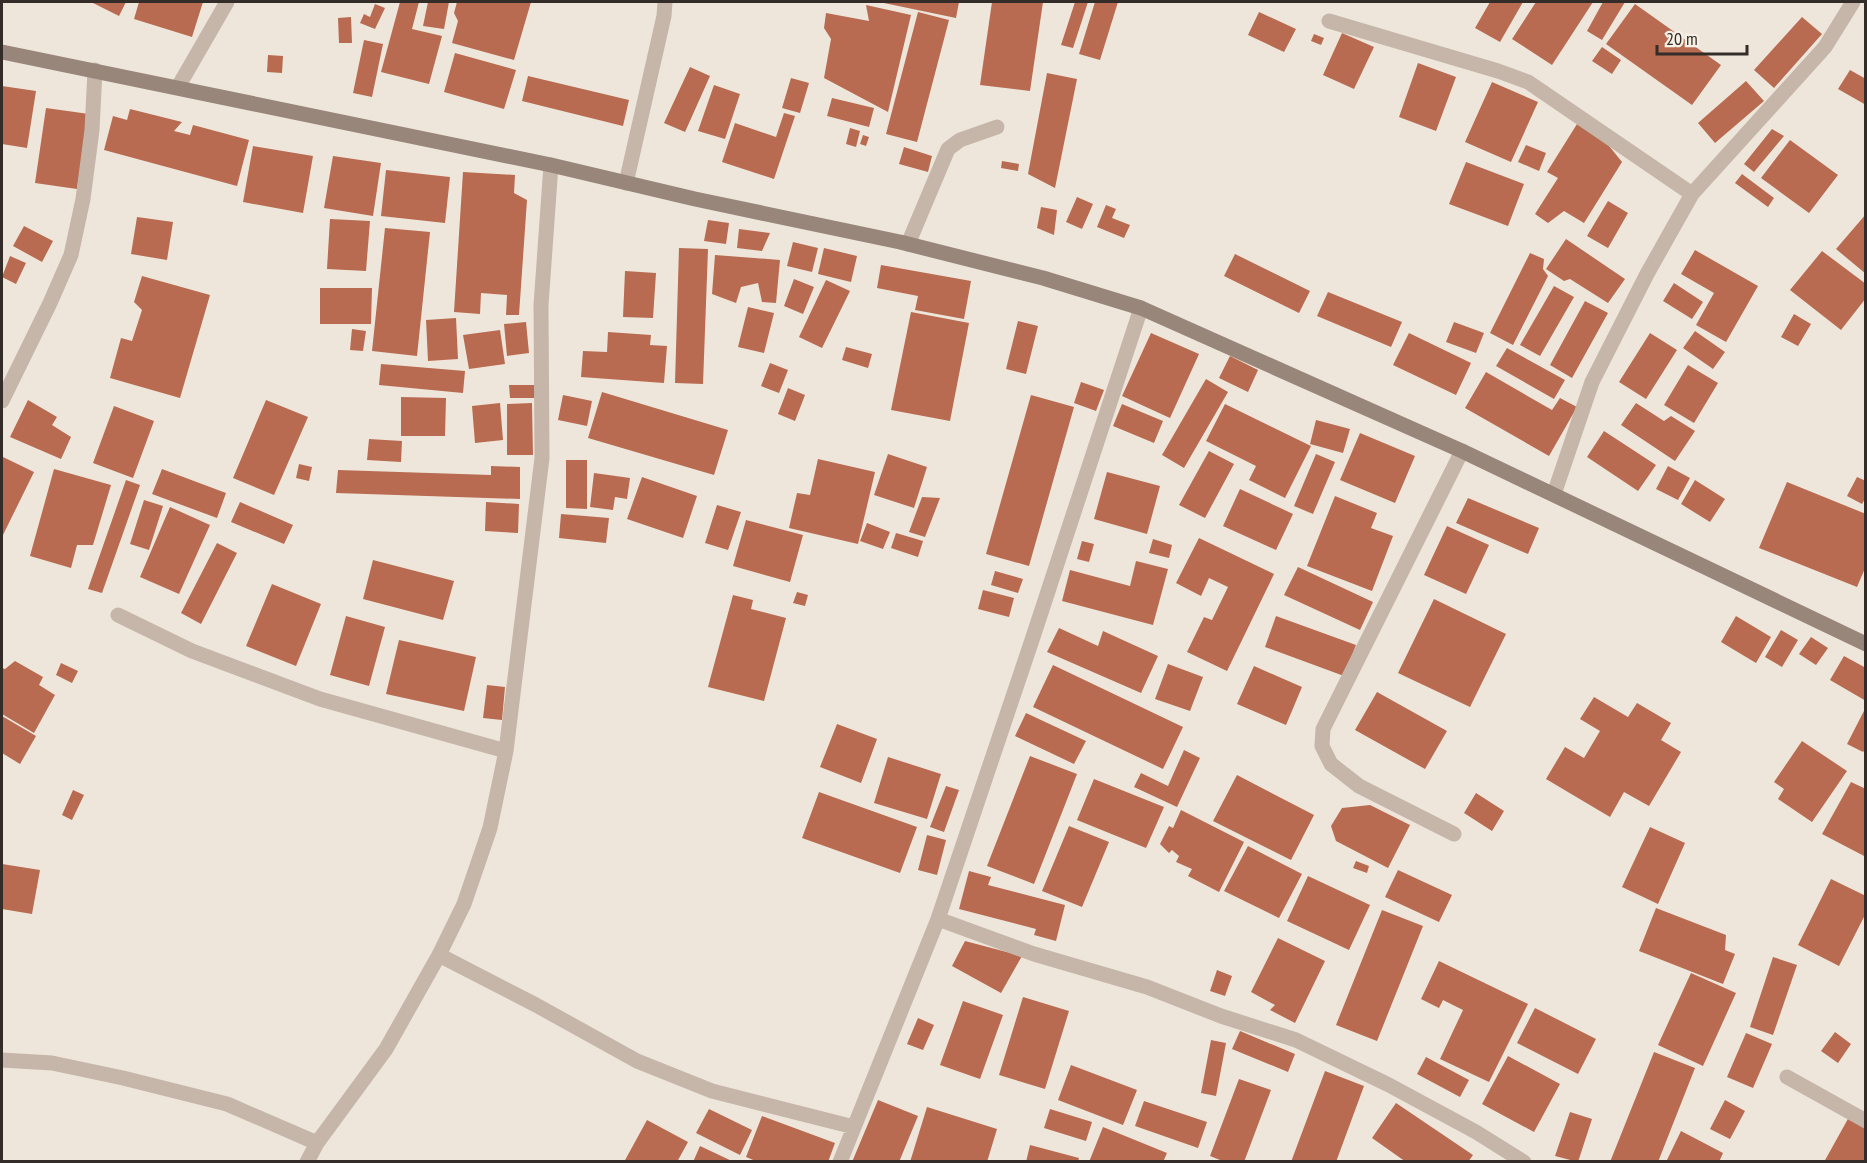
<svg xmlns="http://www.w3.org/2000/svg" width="1867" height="1163" font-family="'PT Sans Narrow',sans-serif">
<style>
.building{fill:#b86b50}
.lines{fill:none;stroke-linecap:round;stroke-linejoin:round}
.lane{stroke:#c5b6a9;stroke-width:15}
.street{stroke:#c5b6a9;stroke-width:15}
.secondary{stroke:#98867b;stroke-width:15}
</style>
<rect width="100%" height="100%" fill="#efe6db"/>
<path class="building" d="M91,2H126L119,16Z
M139,2H203L192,37L134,19Z
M400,2H419L412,29L442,36L429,84L381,72Z
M428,2H449L444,29L423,26Z
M457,2H531L514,60L452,43L458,21L454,13Z
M879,2H959L956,18Z
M992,2H1043L1030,91L980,85Z
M1075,2H1088L1073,48L1061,45Z
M1095,2H1118L1100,60L1079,54Z
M1490,2H1523L1500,42L1475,28Z
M1536,2H1593L1552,65L1512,39Z
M1603,2H1625L1602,40L1587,31Z
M375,4L385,8L375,29L360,23L364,14L370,17Z
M1635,4L1721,65L1692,105L1606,44Z
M866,5L911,15L888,112L824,78L831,39L824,28L826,13L869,21Z
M918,12L949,20L917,142L886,134Z
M1259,12L1296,29L1284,52L1248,35Z
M351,17L352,43H339L338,18Z
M1802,17L1822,34L1774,88L1754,70Z
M1342,33L1374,47L1354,89L1323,75Z
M1314,34L1324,38L1321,45L1311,41Z
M364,40L383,44L372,97L353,93Z
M1602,47L1621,60L1612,74L1592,61Z
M455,53L516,70L504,109L444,92Z
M268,55L283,56L282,73L267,72Z
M1418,63L1456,77L1436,131L1399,117Z
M690,67L710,76L685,132L664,123Z
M1850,70L1866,79V105L1838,89Z
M1047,73L1077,79L1055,188L1028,174Z
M528,76L629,100L623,126L522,101Z
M791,78L809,83L800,113L782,108Z
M1746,81L1764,101L1715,143L1698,123Z
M1492,82L1538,102L1511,162L1465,142Z
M714,85L740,94L725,139L698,131Z
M2,86L36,91L27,148L2,144Z
M832,98L874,108L869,127L827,116Z
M46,108L89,114L77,189L35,183Z
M130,109L182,122L174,131L190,135L193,125L249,140L237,186L104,150L113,116L127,120Z
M784,113L795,116L774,179L722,162L735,123L776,137Z
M1577,124L1605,141L1622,162L1584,223L1564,211L1548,223L1535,214L1558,178L1547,172Z
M850,128L860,131L856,147L846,144Z
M1772,129L1784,136L1754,172L1744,164Z
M863,135L869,137L866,146L860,144Z
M1790,140L1838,175L1809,213L1761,178Z
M1526,145L1546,153L1539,171L1518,162Z
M253,146L313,156L303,213L243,202Z
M904,147L932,156L928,172L899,164Z
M333,156L381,163L373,216L324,208Z
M1002,161L1019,164L1018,171L1001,168Z
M1466,162L1524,184L1508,226L1449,204Z
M386,170L450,177L445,223L381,216Z
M463,172L515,175L514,193L527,200L519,315H506L507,295L481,293L480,314L454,312Z
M1742,174L1774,198L1768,207L1735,183Z
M1077,197L1093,204L1082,229L1066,222Z
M1608,201L1628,213L1608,248L1587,236Z
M1106,205L1116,209L1112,218L1130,225L1124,238L1097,227Z
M1041,207L1057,210L1054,235L1037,228Z
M1866,214V274L1836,249Z
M137,217L173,222L167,260L131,254Z
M330,219L370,221L366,271L327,269Z
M708,220L729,223L726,244L704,241Z
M24,226L53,241L42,262L13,246Z
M385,228L430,232L417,356L372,351Z
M739,229L770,233L762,251L737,248Z
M1566,239L1625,279L1608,303L1570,279L1564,281L1546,269Z
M793,242L818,248L812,272L787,266Z
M679,248L708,249L703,384L675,383Z
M824,248L857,256L851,282L818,274Z
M1695,250L1758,286L1726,342L1696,325L1714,293L1681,274Z
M1822,251L1866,284V298L1841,330L1790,290Z
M1530,253L1544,259L1543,269L1548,276L1513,345L1490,333Z
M1235,254L1310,291L1299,313L1224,276Z
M715,255L780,260L776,303L762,302L758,283L741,287L736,303L712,294Z
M10,256L26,263L16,284L2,277Z
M881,265L971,281L964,319L915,310L918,296L877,288Z
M625,271L656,273L653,318L623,317Z
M142,276L210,295L180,398L110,378L121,338L132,341L142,310L134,302Z
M794,279L814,287L803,314L784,306Z
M826,280L850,291L822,348L799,337Z
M1674,283L1703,302L1692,319L1663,301Z
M1554,286L1574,297L1540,356L1520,345Z
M320,288H372L371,324H320Z
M1328,292L1402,322L1391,347L1317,316Z
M1585,301L1608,313L1572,378L1550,365Z
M748,307L774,313L764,353L738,347Z
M911,312L969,323L950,421L891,410Z
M1794,314L1811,324L1798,346L1781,337Z
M456,318L458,359L428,361L426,320Z
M1018,321L1038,326L1026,374L1006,369Z
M526,322L529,353L507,356L504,324Z
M1454,322L1484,333L1476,353L1446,342Z
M352,329L366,331L363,351L350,350Z
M500,330L505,364L469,369L463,335Z
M1695,331L1725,352L1713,369L1683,348Z
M608,332L651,335L650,345L667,346L664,383L581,377L583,351L607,352Z
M1151,333L1199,354L1170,418L1122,396Z
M1409,333L1471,363L1456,395L1393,365Z
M1650,333L1677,350L1646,399L1619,382Z
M846,347L872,354L868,368L842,360Z
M1507,348L1565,380L1554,399L1496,366Z
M1230,356L1258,370L1248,392L1219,378Z
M770,363L788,370L779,393L761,386Z
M381,364L465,371L463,393L379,385Z
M1688,365L1718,383L1694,423L1664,405Z
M1486,372L1552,410L1560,398L1577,407L1549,456L1465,408Z
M1206,379L1228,392L1184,468L1162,455Z
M1081,382L1104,390L1096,411L1074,403Z
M509,385H538L537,398H510Z
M788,388L805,395L795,421L778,414Z
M602,392L728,430L714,475L588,438Z
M563,395L592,401L587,426L558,420Z
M1031,395L1074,407L1029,566L986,554Z
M401,397L446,398L445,436H401Z
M28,400L57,417L52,425L71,437L61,459L10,437Z
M266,400L308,417L274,495L233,478Z
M500,403L503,440L475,443L472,406Z
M532,403L533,455H507V404Z
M1636,403L1664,421L1671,416L1695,431L1675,461L1621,425Z
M1122,404L1163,421L1154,443L1113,426Z
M1225,404L1311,446L1285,498L1249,480L1256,466L1206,441Z
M114,406L154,421L133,478L93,463Z
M1316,420L1350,429L1343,453L1310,444Z
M1604,431L1656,465L1638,491L1587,457Z
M1360,433L1415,456L1395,503L1340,480Z
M369,439L402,441L401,462L367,460Z
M1209,451L1234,464L1205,518L1179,505Z
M888,454L927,467L914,508L874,495Z
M1316,454L1335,462L1313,514L1294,506Z
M3,457L34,472L2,537V461Z
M818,459L875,472L858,544L789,528L797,493L810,495Z
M566,460H587V509L566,508Z
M299,464L312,467L309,481L296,478Z
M491,466L520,467V499L336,493L338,470L491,475Z
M1668,466L1690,478L1678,500L1656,489Z
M54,469L111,485L93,545H77L71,568L30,556Z
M162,469L226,493L217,518L152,494Z
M1107,472L1160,486L1147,534L1094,519Z
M594,473L630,478L627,499L615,497L613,510L590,507Z
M642,477L697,496L683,538L627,519Z
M1857,477L1866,481V497L1862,504L1847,496Z
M126,480L140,485L102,593L88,589Z
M1695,480L1725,499L1710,522L1681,504Z
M1787,482L1866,514V566L1857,587L1759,548Z
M1240,489L1293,514L1276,550L1223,526Z
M1335,496L1377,513L1371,528L1393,536L1372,591L1307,566Z
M922,497L940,498L925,537L909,532Z
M1468,498L1539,528L1528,554L1456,523Z
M144,500L163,506L149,550L130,544Z
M240,502L293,525L284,544L231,522Z
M486,502L519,504L518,533L485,531Z
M717,505L741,512L728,550L705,543Z
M170,507L210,525L179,594L140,577Z
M561,514L609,518L606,543L559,538Z
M746,520L803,535L790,582L733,566Z
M867,523L890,532L883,549L860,541Z
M1447,526L1489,545L1466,594L1424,575Z
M896,533L923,541L918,557L891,548Z
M1199,538L1274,574L1227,671L1187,652L1204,617L1212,620L1228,587L1209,578L1201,596L1176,583Z
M1153,539L1172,545L1169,558L1149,553Z
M1082,541L1094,544L1089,562L1077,559Z
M217,543L237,553L201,624L181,613Z
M373,560L454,581L443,620L363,599Z
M1136,561L1168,569L1153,625L1062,601L1070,570L1130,586Z
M1298,567L1373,602L1360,630L1284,595Z
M995,571L1023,579L1018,593L991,585Z
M272,584L321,604L296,666L246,646Z
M983,590L1014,598L1009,617L978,609Z
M797,592L808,595L805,606L793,603Z
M733,595L753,600L751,609L786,618L764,701L708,687Z
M1434,599L1506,634L1470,707L1398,673Z
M346,616L385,627L369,686L330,675Z
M1276,616L1356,645L1344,676L1265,647Z
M1736,616L1771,637L1756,663L1721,642Z
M1059,628L1098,646L1103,631L1158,656L1141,693L1047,652Z
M1781,630L1798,640L1782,667L1765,657Z
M1811,637L1828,648L1816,665L1799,654Z
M399,640L476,657L464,711L386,694Z
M1844,656L1866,668V701L1830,680Z
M15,661L43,677L39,685L55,695L34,733L2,714V668L5,669Z
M61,663L78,671L72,683L56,675Z
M1168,664L1203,677L1190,711L1155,699Z
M1053,665L1183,727L1163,769L1033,707Z
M1254,666L1302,687L1286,725L1237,704Z
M487,685L505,687L502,720L483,718Z
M1377,692L1447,731L1425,769L1355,730Z
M1594,697L1628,717L1637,703L1671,723L1661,740L1681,752L1649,806L1624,792L1610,817L1546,779L1565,747L1584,758L1600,731L1580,719Z
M1866,707V748L1863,752L1847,744Z
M1026,713L1086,741L1074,764L1015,736Z
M2,716L36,736L20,764L2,753Z
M837,724L877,739L861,783L820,767Z
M1802,741L1847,771L1812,822L1778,799L1784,789L1774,782Z
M1184,750L1200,758L1177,807L1134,787L1141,773L1168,786Z
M1030,756L1077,774L1034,884L987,866Z
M888,757L941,774L927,819L874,803Z
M1237,775L1314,815L1291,860L1213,821Z
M1094,779L1164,807L1146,848L1077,820Z
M1851,782L1866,789V857L1822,834Z
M946,786L959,790L944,832L930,827Z
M73,790L84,795L72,820L62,815Z
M819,792L917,827L900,873L802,838Z
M1476,793L1504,811L1492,831L1464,813Z
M1370,805L1410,825L1388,868L1336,841L1331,826L1342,808Z
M1181,810L1244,842L1219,892L1188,876L1192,869L1176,862L1179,856L1172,850L1169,853L1160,844L1169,826L1173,828Z
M1069,826L1109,842L1082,907L1042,891Z
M1650,827L1685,843L1658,904L1622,887Z
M927,835L946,840L937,875L918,870Z
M1248,846L1302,874L1279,918L1224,891Z
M1356,861L1369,866L1367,873L1353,868Z
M2,864L40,870L32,914L2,909Z
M1398,870L1452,895L1439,922L1385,897Z
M969,871L991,877L988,885L1065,905L1056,941L1034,935L1036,929L959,909Z
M1308,876L1370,905L1349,950L1287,921Z
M1831,879L1866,896V913L1839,966L1798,945Z
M1656,908L1726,935L1725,950L1735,954L1723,984L1639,951Z
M1382,910L1423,926L1377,1041L1336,1025Z
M1278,938L1325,961L1295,1023L1270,1010L1275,1005L1251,992Z
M965,941L1022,956L1001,993L952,966Z
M1773,957L1797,965L1773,1035L1750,1027Z
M1439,961L1528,1004L1489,1082L1440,1059L1463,1010L1443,1000L1439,1008L1421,999Z
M1217,970L1232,976L1225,996L1210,991Z
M1691,973L1736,993L1703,1066L1658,1045Z
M1023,997L1069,1011L1045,1089L999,1075Z
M963,1001L1003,1015L980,1079L940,1065Z
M1535,1008L1596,1039L1578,1074L1517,1043Z
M918,1018L934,1025L923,1050L907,1044Z
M1240,1031L1295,1054L1288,1072L1232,1049Z
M1835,1032L1851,1044L1838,1063L1821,1051Z
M1746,1033L1772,1044L1753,1088L1727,1077Z
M1211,1040L1226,1043L1216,1096L1201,1093Z
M1654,1052L1695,1068L1658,1162H1610Z
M1508,1056L1560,1084L1534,1132L1482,1104Z
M1426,1057L1469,1080L1460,1097L1417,1074Z
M1071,1065L1137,1090L1123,1125L1058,1100Z
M1325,1071L1364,1086L1336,1162H1291Z
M1239,1079L1271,1090L1244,1162H1225L1210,1156Z
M878,1100L918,1116L899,1162H852Z
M1725,1100L1745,1111L1730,1139L1710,1129Z
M1144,1101L1207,1122L1198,1148L1135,1126Z
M1396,1103L1473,1155L1468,1162H1406L1372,1138Z
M927,1107L997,1129L987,1162H910Z
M709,1109L752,1130L740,1155L696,1133Z
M1050,1109L1092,1122L1086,1141L1044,1128Z
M1570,1112L1592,1119L1578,1162L1555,1156Z
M762,1116L835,1143L828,1162H758L746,1157Z
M1849,1117L1866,1126V1162H1824Z
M647,1120L688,1142L677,1162H624Z
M1103,1127L1167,1153L1163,1162H1089Z
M1681,1131L1723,1153L1719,1162H1666Z
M1030,1145L1079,1158L1078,1162H1026Z
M700,1146L734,1162H693Z"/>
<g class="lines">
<path class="lane" d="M908,244L948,149L960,140L997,127"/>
<path class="street" d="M1329,21L1498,71L1528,82L1692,194
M178,87L227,2
M626,183L664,16L665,2
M2,401L50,303L71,255L83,199L92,130L95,70
M1554,494L1592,382L1647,274L1692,194L1825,47L1853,2
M118,615L192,651L320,699L506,751
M1454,834L1359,786L1331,764L1322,746L1323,729L1462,451
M938,919L1034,954L1147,987L1221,1016L1296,1040L1389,1085L1476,1132L1524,1162
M439,955L536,1005L637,1061L712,1091L854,1127
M2,1060L52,1063L123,1078L227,1104L317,1143
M1787,1077L1866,1121
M307,1162L317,1143L386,1049L439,955L464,904L490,828L506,751L542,458L541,305L551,165
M840,1162L938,919L1033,637L1141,308"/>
<path class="secondary" d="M2,52L551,165L695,199L900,242L1043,278L1141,308L1462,451L1866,644"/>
</g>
<rect width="1867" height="1163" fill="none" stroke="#332c28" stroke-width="6"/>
<path d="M1657 45v9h90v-9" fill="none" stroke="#332c28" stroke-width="3"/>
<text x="1666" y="45" font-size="18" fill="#332c28" stroke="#f7f0e7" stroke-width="4.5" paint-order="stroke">20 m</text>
</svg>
